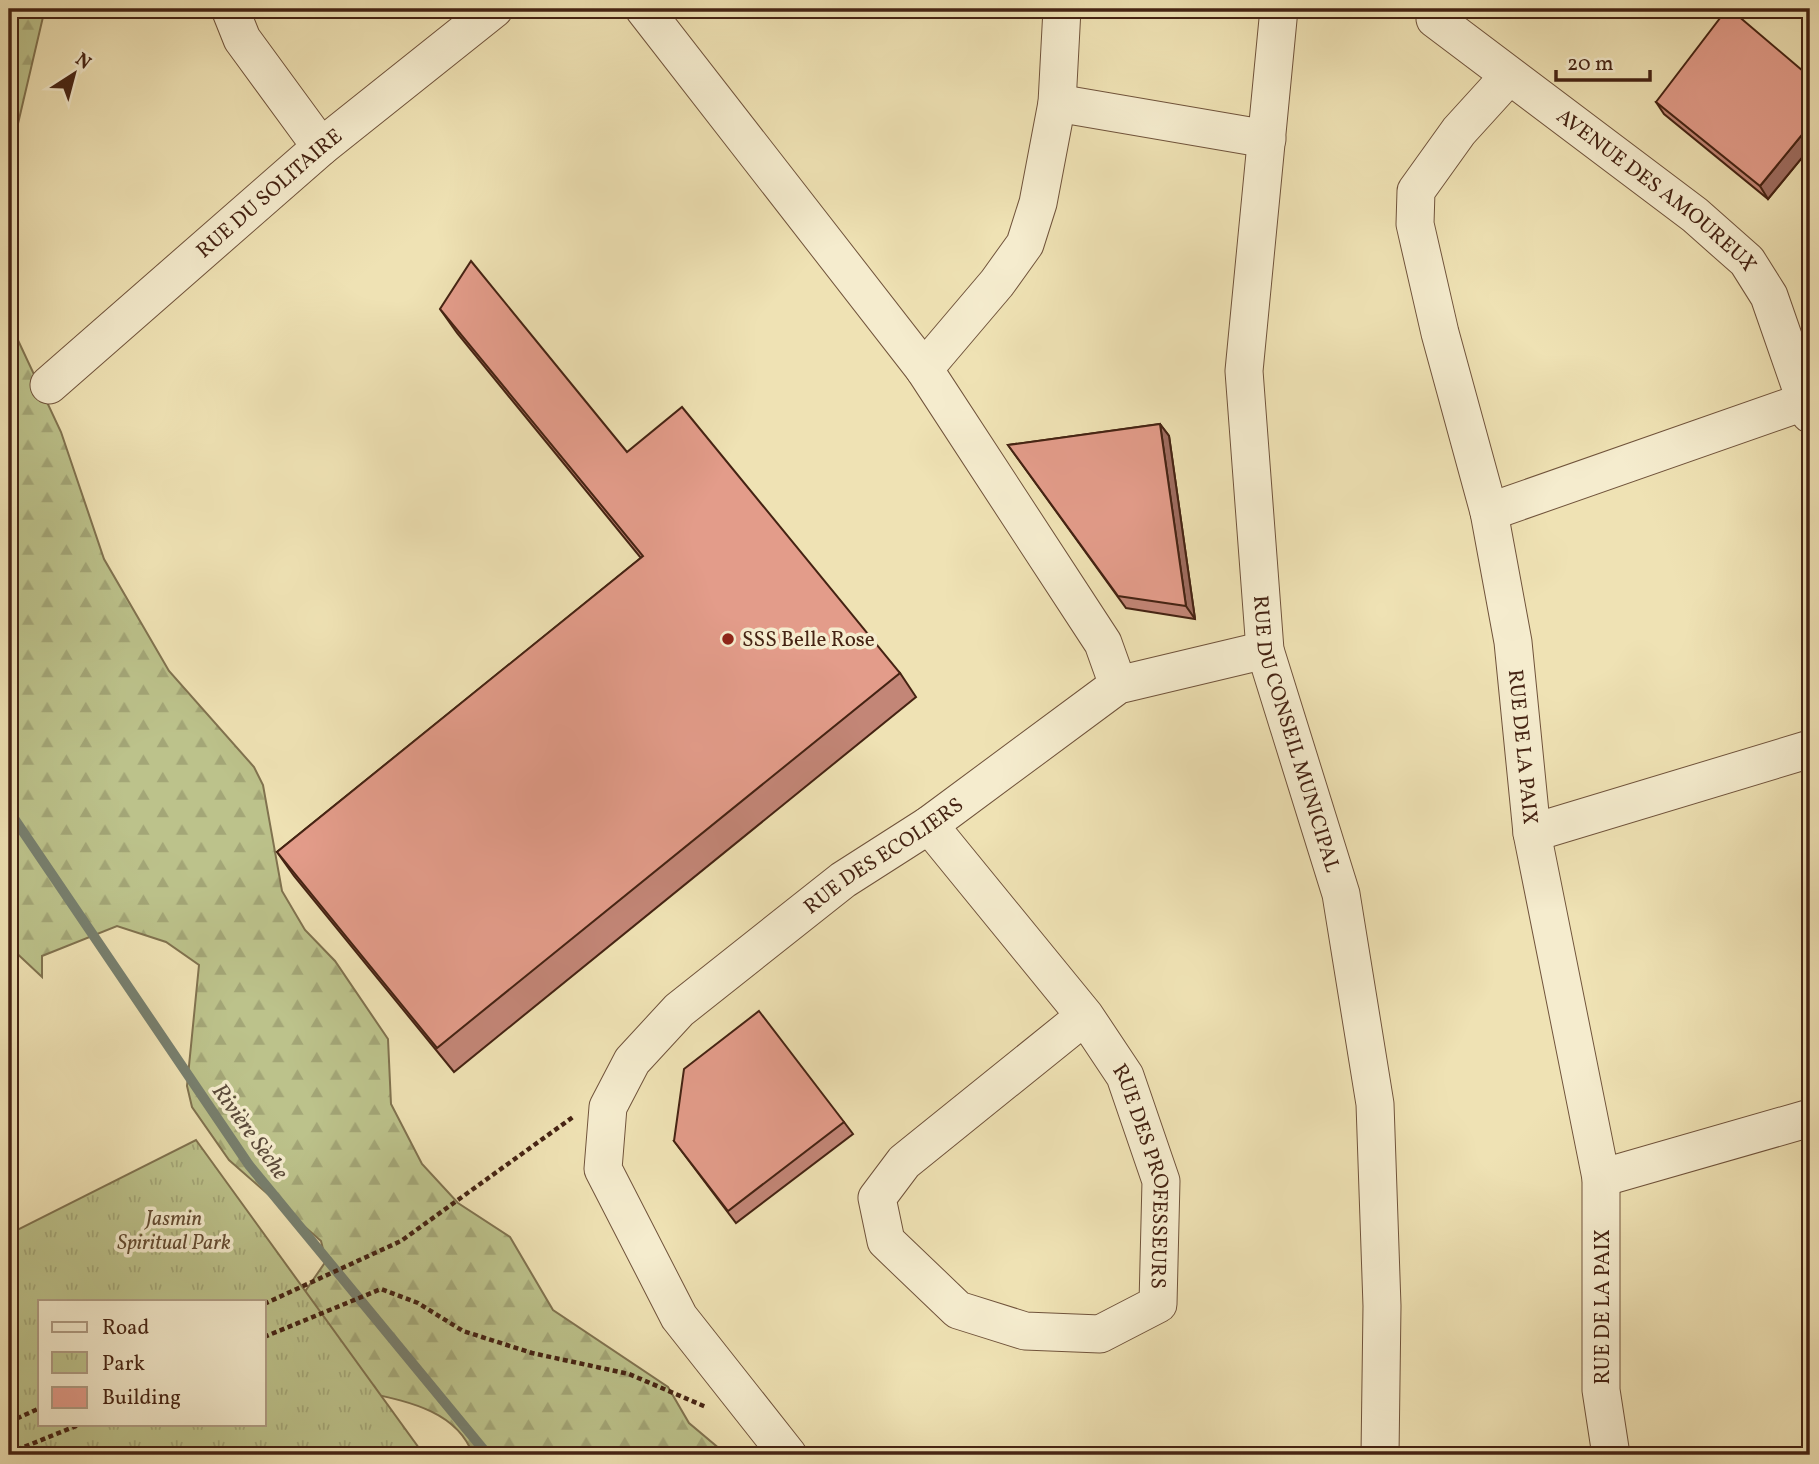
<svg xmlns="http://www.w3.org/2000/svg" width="1819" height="1464" font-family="Vollkorn,serif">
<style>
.forest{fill:url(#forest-firs);stroke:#80724f;stroke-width:2}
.park{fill:url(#park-tufts);stroke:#80724f;stroke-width:2;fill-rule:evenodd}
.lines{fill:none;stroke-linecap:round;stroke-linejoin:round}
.stream{stroke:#78806f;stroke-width:10}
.street-casing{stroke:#70533b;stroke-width:39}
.path{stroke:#452313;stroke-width:4.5;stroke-dasharray:5 3.5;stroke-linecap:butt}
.street{stroke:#f5ecce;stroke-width:37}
.wall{fill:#c38677;stroke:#452313;stroke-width:2}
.shaded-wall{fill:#9f6d61;stroke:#452313;stroke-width:2}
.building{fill:#e39c8a;stroke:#452313;stroke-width:2}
.poi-dot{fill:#8f2418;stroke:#f5ecce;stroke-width:2.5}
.labels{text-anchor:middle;stroke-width:7;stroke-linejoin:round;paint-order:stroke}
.street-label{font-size:21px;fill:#452313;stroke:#f5ecce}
.poi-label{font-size:21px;fill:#452313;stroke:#f5ecce;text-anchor:start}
.park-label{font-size:21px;font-style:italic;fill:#634b31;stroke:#f5ecce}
.water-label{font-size:23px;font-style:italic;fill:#5a4a3a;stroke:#f5ecce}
</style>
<defs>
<pattern id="forest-firs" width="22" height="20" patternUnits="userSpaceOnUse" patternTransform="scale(1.75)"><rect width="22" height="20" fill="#bcc28b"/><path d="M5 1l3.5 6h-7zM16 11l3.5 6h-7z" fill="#a3a677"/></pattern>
<pattern id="park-tufts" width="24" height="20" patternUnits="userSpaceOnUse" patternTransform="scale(1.75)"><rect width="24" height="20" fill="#bcc28b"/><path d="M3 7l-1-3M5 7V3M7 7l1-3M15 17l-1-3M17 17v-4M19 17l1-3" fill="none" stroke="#a3a677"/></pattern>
</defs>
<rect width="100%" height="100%" fill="#efe2b4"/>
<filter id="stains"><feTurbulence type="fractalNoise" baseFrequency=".00286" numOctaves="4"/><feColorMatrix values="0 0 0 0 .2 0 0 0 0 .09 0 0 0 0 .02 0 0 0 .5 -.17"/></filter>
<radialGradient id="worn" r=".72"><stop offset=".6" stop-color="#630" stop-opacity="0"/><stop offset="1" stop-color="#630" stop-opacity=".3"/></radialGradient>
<path class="forest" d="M9,9H43V17L9,162Z
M9,321L61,432L104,559L169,671L254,767L263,785L282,891L305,930L335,961L388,1039L391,1104L422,1164L458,1203L510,1237L553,1310L668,1387L689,1423L727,1455H473C457,1410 405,1401 364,1392L304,1293L326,1261L321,1241L229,1160L192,1107L187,1086L199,965L166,942L117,926L42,956V977L9,946Z"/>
<path class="park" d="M196,1140L424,1455H9V1234ZM40,1301H264V1424H40Z"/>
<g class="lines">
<path class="stream" d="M9,811L249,1165L488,1455"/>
<defs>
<g id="street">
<path d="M230,9L242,39L321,147"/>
<path d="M644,9L924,369L1103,643L1118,685"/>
<path id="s1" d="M1279,9L1244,371L1265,650L1341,894L1375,1104L1382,1306L1380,1455"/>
<path id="s2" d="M1435,19L1695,215L1747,261L1769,296L1810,414"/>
<path id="s3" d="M1509,76L1459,131L1416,191L1415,224L1440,333L1489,512L1513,642L1532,833L1601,1178V1390L1611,1455"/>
<path d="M1057,103L1267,139"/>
<path d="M924,369L997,283L1025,244L1038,203L1057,103L1062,9"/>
<path id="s4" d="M49,385L321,147L494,9"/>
<path d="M1489,512L1806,401"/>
<path id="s5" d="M929,825L1085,1016L1125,1076L1161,1181L1158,1304L1100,1334L1025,1331L958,1310L886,1241L877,1198L904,1162L1085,1016"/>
<path d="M1532,833L1810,749"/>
<path d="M1601,1178L1810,1118"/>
<path id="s6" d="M788,1455L679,1317L603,1169L608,1107L632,1061L679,1010L843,880L929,825L1118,685L1265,650"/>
</g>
</defs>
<use href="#street" class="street-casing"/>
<path class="path" d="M264,1304L401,1241L573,1117
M264,1337L381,1289L418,1303L463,1331L532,1353L629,1374L706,1407
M9,1422L40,1408
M9,1453L81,1424"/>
<use href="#street" class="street"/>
</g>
<path class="wall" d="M1810,77V148L1768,199L1664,114L1656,102Z
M440,309L627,452L900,673L916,697L454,1072L294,876L277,852L641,558L457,333Z
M1160,424L1169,436L1195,619L1126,608L1008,445Z
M844,1122L853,1134L736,1223L674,1141Z"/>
<path class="shaded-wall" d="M1810,125V148L1768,199L1760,186Z
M1160,424L1169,436L1195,619L1186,606Z
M9,1043L14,1050L13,1112L9,1106Z"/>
<path class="building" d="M1727,9H1730L1810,77V125L1760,186L1656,102Z
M471,261L627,452L682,407L900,673L437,1048L277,852L643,556L440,309Z
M1160,424L1186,606L1118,596L1008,445Z
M759,1011L844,1122L728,1211L674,1141L684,1069Z"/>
<circle class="poi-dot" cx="728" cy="639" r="7"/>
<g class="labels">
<g class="street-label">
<text dy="7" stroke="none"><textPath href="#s4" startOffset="292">RUE DU SOLITAIRE</textPath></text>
<text dy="7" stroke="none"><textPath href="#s2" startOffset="280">AVENUE DES AMOUREUX</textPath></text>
<text dy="7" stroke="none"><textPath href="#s1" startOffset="732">RUE DU CONSEIL MUNICIPAL</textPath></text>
<text dy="7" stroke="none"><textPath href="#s3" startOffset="716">RUE DE LA PAIX</textPath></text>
<text dy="7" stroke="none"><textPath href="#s6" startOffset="782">RUE DES ECOLIERS</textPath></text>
<text dy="7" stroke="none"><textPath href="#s5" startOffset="422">RUE DES PROFESSEURS</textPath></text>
<text transform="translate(1602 1307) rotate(-90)" y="7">RUE DE LA PAIX</text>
</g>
<g class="poi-label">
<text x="742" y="646">SSS Belle Rose</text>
</g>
<g class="park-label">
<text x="174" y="1225">Jasmin<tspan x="174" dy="24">Spiritual Park</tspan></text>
</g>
<g class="water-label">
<text transform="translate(251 1131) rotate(54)" y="8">Rivière Sèche</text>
</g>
</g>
<rect width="1819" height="1464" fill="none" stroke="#efe2b4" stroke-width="35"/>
<rect x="10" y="10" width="1798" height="1443" fill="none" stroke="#452313" stroke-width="3.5"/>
<rect x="18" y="18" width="1784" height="1429" fill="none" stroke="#452313" stroke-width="2"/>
<rect x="38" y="1300" width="228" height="126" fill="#f5ecce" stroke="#af9c83" stroke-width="2"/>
<rect x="52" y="1322" width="35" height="10" fill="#f5ecce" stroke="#af9c83" stroke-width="2"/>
<text x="102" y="1334" font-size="21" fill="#452313">Road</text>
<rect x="52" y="1352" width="35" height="21" fill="url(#park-tufts)" stroke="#af9c83" stroke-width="2"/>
<text x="102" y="1370" font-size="21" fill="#452313">Park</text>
<rect x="52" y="1387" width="35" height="21" fill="#e39c8a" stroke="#af9c83" stroke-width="2"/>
<text x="102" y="1404" font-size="21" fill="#452313">Building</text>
<g transform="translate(74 74) rotate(36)" stroke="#f5ecce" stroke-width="5" paint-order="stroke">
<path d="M0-5L12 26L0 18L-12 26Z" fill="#452313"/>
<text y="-10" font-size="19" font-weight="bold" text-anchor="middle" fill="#452313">N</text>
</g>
<path d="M1556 70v10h94v-10" fill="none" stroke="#452313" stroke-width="3.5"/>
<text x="1567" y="70" font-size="21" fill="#452313" stroke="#f5ecce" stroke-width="5" paint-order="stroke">20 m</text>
<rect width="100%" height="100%" filter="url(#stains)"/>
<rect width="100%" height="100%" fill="url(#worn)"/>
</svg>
